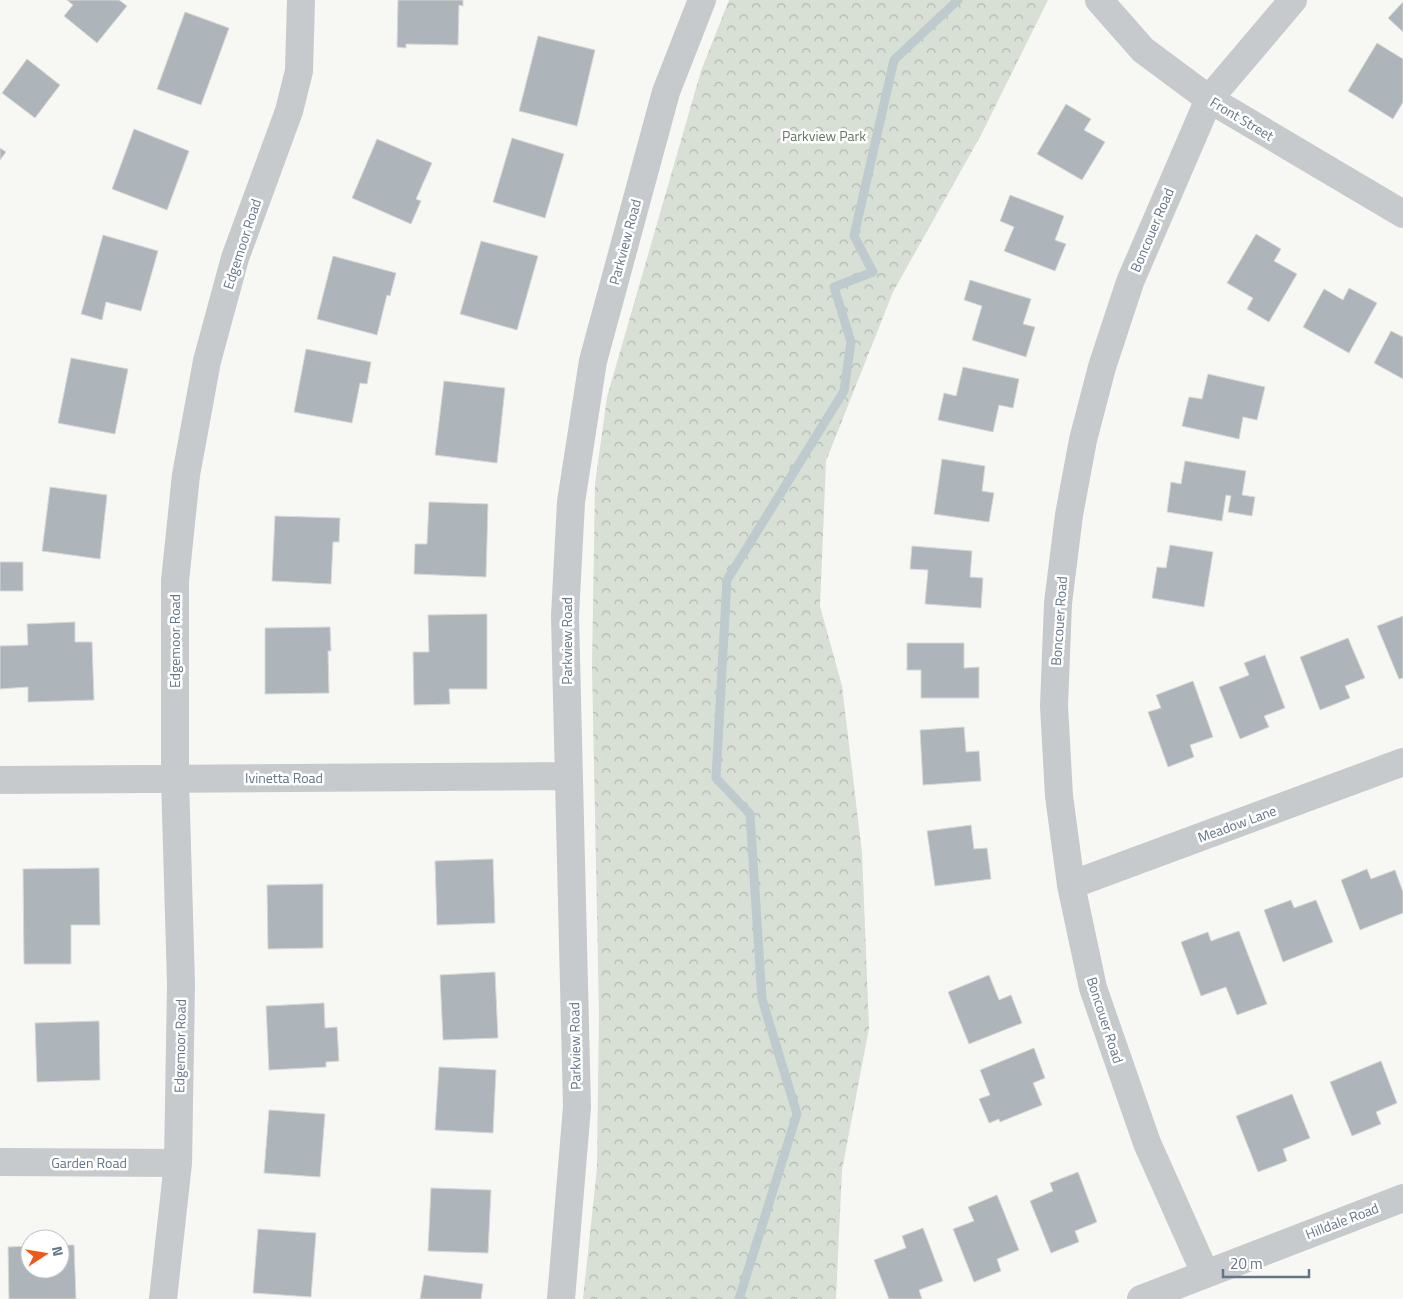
<svg xmlns="http://www.w3.org/2000/svg" width="1403" height="1299" font-family="'Titillium Web',sans-serif">
<style>
.park{fill:url(#park-crowns)}
.lines{fill:none;stroke-linecap:round;stroke-linejoin:round}
.stream{stroke:#bfcacf;stroke-width:9}
.building{fill:#adb5bb;stroke:#d8d8d6}
.minor{stroke:#c6cacd;stroke-width:28}
.labels{text-anchor:middle;stroke-width:5;stroke-linejoin:round;paint-order:stroke}
.street-label{font-size:14px;fill:#647587;stroke:#fff}
.park-label{font-size:14px;fill:#63785f;stroke:#fff}
</style>
<defs>
<pattern id="park-crowns" width="20" height="18" patternUnits="userSpaceOnUse" patternTransform="scale(1.25)"><rect width="20" height="18" fill="#d8dfd4"/><path d="M2 6a3 3 0 1 1 6 0M12 15a3 3 0 1 1 6 0" fill="none" stroke="#b3b9b2"/></pattern>
</defs>
<rect width="100%" height="100%" fill="#f7f7f3"/>
<path class="park" d="M729,0H1048L981,135L893,292L826,461L820,606L842,686L862,853L869,1028L842,1170L836,1299H583L597,1168L599,1013L592,667L595,484L607,397L701,71Z"/>
<g class="lines">
<path class="stream" d="M739,1299L797,1114L762,999L750,814L716,778L727,580L844,391L851,342L834,287L873,272L854,236L894,60L958,0"/>
</g>
<path class="building" d="M67,0H119L127,6L97,43L64,16L73,5Z
M398,0H463V6L459,5L458,45L406,44V48L397,47Z
M1403,2V32L1388,18Z
M185,12L229,28L201,105L157,89Z
M538,36L595,50L577,126L519,111Z
M1377,43L1403,59V102L1393,119L1348,91Z
M27,59L60,85L35,118L2,93Z
M1066,104L1091,119L1084,130L1105,142L1082,180L1037,154Z
M134,129L189,151L167,210L112,189Z
M512,138L564,154L545,218L493,202Z
M377,139L432,163L416,199L421,201L411,224L352,198Z
M0,148L6,152L0,160Z
M1010,195L1064,216L1055,240L1066,244L1055,271L1004,251L1014,227L1000,221Z
M1256,234L1281,249L1274,261L1297,274L1269,322L1247,309L1253,298L1227,283Z
M103,235L158,251L141,311L106,302L102,320L81,314Z
M481,241L538,256L517,330L460,314Z
M333,256L396,273L390,296L387,295L377,335L317,319Z
M970,280L1031,299L1023,324L1035,327L1026,357L972,340L982,306L964,300Z
M1349,288L1377,303L1349,353L1303,327L1324,289L1343,300Z
M1391,331L1403,337V379L1374,363Z
M306,349L371,362L367,384L360,383L352,423L294,412Z
M71,358L128,369L115,434L58,423Z
M963,367L1019,379L1013,408L999,405L993,432L938,420L944,393L956,396Z
M1208,374L1265,387L1257,420L1243,417L1239,439L1182,426L1189,397L1202,399Z
M444,381L505,388L497,463L435,455Z
M942,459L985,466L982,491L994,493L989,522L934,514Z
M1185,461L1246,471L1242,495L1255,497L1252,516L1228,512L1231,496L1226,495L1222,521L1167,512L1171,482L1181,484Z
M50,487L107,495L100,559L42,551Z
M429,502L488,504L486,577L414,574L415,544H427Z
M275,516L340,518L339,542H333L331,584L272,581Z
M1170,545L1213,552L1204,607L1152,598L1157,567L1166,568Z
M912,546L972,551L970,577L983,578L981,608L925,604L928,570L910,569Z
M0,562H23V591H0Z
M487,614V689H449L450,704L414,705L413,652H429L428,615Z
M1403,616V678L1399,679L1377,626Z
M75,622V642H92L94,700L28,702V687L0,689V646L28,645L27,624Z
M330,627L331,651H328L329,693L265,694V628Z
M1348,638L1365,678L1345,686L1350,698L1320,710L1300,657Z
M907,643H964V668L979,667V698H921V670H907Z
M1265,655L1285,708L1264,716L1269,727L1240,739L1219,687L1249,675L1244,663Z
M1193,681L1213,737L1190,745L1194,757L1168,767L1148,712L1161,708L1156,695Z
M964,727L966,752L979,751L981,781L923,785L920,730Z
M971,825L974,849L987,848L991,879L935,886L927,831Z
M493,859L495,923L437,925L435,861Z
M99,868L100,925H71V964H24L23,869Z
M1367,869L1371,879L1395,870L1403,892V913L1360,930L1341,880Z
M323,884V948L268,949L267,885Z
M1291,900L1294,908L1316,900L1333,942L1283,962L1264,910Z
M1239,931L1267,1004L1237,1015L1226,987L1201,996L1181,942L1208,932L1211,941Z
M495,972L498,1038L443,1040L440,975Z
M989,975L999,1000L1011,995L1022,1023L969,1044L948,992Z
M324,1003L325,1028L337,1027L339,1061L326,1062V1067L269,1070L266,1006Z
M99,1021L100,1080L37,1082L35,1023Z
M1034,1048L1045,1078L1033,1083L1042,1105L1000,1122L999,1119L989,1123L979,1099L990,1095L980,1070Z
M1381,1061L1397,1103L1376,1112L1381,1124L1352,1136L1330,1082Z
M439,1067L496,1070L493,1133L435,1130Z
M1292,1094L1310,1138L1283,1149L1287,1161L1258,1172L1236,1116Z
M269,1110L325,1114L320,1177L264,1173Z
M1078,1172L1097,1222L1075,1231L1079,1242L1051,1253L1030,1201L1053,1191L1050,1183Z
M431,1188L491,1190L488,1253L428,1251Z
M997,1195L1019,1250L997,1259L1001,1271L974,1282L953,1229L974,1221L968,1207Z
M923,1228L943,1281L919,1290L922,1299H889L874,1260L906,1248L902,1236Z
M258,1229L316,1233L311,1297L253,1293Z
M60,1245H74L76,1299H9L8,1247L30,1246V1269H60Z
M424,1275L483,1284L481,1299H420Z"/>
<g class="lines">
<path class="minor" d="M1099,0L1143,50L1209,99L1403,214
M0,780L569,776
M1071,885L1403,762
M0,1162L178,1163
M1205,1273L1147,1143L1093,988L1071,885L1059,796L1054,706L1058,603L1069,515L1083,440L1102,367L1130,282L1209,99L1293,0
M163,1299L178,1163L181,984L175,778V581L186,475L207,361L235,258L289,111L299,71L301,0
M561,1299L577,1107L565,616L571,502L593,361L666,92L702,0
M1141,1299L1403,1198"/>
</g>
<g class="labels">
<g class="street-label">
<text transform="translate(1242 119) rotate(31)" y="5">Front Street</text>
<text transform="translate(1152 230) rotate(-67)" y="5">Boncouer Road</text>
<text transform="translate(625 242) rotate(-75)" y="5">Parkview Road</text>
<text transform="translate(242 244) rotate(-72)" y="5">Edgemoor Road</text>
<text transform="translate(1059 621) rotate(-86)" y="5">Boncouer Road</text>
<text transform="translate(175 641) rotate(-90)" y="5">Edgemoor Road</text>
<text transform="translate(567 641) rotate(-90)" y="5">Parkview Road</text>
<text x="284" y="783">Ivinetta Road</text>
<text transform="translate(1237 824) rotate(-20)" y="5">Meadow Lane</text>
<text transform="translate(1105 1020) rotate(72)" y="5">Boncouer Road</text>
<text transform="translate(180 1046) rotate(-89)" y="5">Edgemoor Road</text>
<text transform="translate(575 1046) rotate(-91)" y="5">Parkview Road</text>
<text x="89" y="1168">Garden Road</text>
<text transform="translate(1342 1221) rotate(-21)" y="5">Hilldale Road</text>
</g>
<g class="park-label">
<text x="824" y="141">Parkview Park</text>
</g>
</g>
<g transform="translate(45 1254) rotate(78)"><circle r="24" fill="#ffffff" stroke="#c1c8cf"/>
<path d="M0-4L9 19L0 12L-9 19Z" fill="#f0571b"/>
<text y="-8" font-size="14" font-weight="bold" text-anchor="middle" fill="#647587">N</text>
</g>
<path d="M1223 1269v8h86v-8" fill="none" stroke="#647587" stroke-width="2.5"/>
<text x="1230" y="1269" font-size="15" fill="#647587" stroke="#ffffff" stroke-width="4" paint-order="stroke">20 m</text>
</svg>
